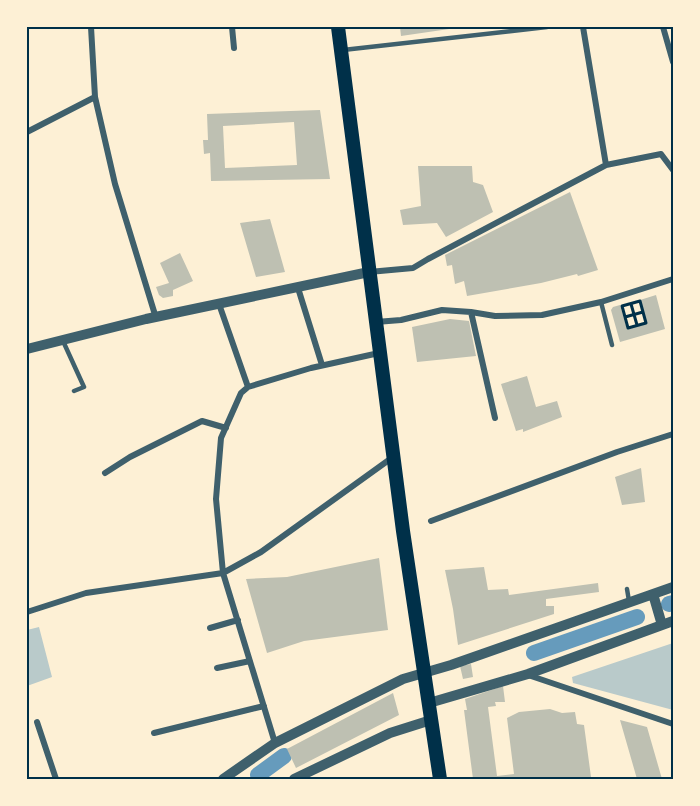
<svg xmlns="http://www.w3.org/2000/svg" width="700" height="806" font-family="'Noto Serif',serif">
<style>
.green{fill:#b9caca}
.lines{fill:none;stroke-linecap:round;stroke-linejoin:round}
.canal{stroke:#669bbc;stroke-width:16}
.building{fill:#bec0b2;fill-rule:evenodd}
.path{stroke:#003049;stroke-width:3}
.service{stroke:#3f606c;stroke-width:4.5}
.minor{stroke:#3f606c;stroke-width:6}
.tertiary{stroke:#3f606c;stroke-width:10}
.primary{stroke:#003049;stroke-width:14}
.neatline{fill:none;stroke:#003049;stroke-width:2}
</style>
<rect width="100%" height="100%" fill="#fdf0d5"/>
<path class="green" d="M39,627L52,677L27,686V630Z
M673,643V710L573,683L572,677Z"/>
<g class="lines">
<path class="canal" d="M669,604L673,603
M534,653L637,617
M258,775L284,756"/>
</g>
<path class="building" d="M400,27H456V28L401,36Z
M320,110L330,179L211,181L210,153L204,154L203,140H208L207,114ZM294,122L297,165L225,168L223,126Z
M418,166H472L473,182L483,185L493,212L446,237L437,223L403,225L400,210L421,206Z
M570,192L598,270L578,276L577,274L541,283L467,296L464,281L455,284L452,265L447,266L445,255Z
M270,219L285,272L256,277L240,223Z
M180,253L193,281L173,290V296L163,298L159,295L156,287L169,283L160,263Z
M656,295L665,329L620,342L611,310L613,307L620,305L627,329L647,323L640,300Z
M450,319L469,321L476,356L417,362L412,327Z
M527,376L536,407L557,401L562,417L523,432V429L516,431L501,384Z
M641,468L645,502L622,505L615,477Z
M379,558L388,630L304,641L267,653L246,579L287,577Z
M484,567L488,590L508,589L509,595L598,583L599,592L546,599V606H554V614L458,645L453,609L445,570Z
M471,664L473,677L463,679L460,666Z
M503,686L505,702H495L496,706L488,707L497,776L514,774L507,718L519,712L550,709L562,713L575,712L577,724L584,725L591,777L582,779H473L464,710H467L465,699Z
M393,693L399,715L296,768L287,749Z
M620,720L647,727L662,779H637Z"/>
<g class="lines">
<path class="path" d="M640,301L646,323L628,328L622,306Z
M631,304L637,325
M625,317L643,312"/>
<path class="service" d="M343,50L547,27
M601,302L612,345
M63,341L84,387L74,391
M627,589L629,601"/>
<path class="minor" d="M91,27L95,97L115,184L156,318
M232,27L234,48
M583,27L606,165
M663,27L673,62
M27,132L95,97
M369,272L413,268L428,259L606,165L661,154L673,170
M298,288L322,365
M219,304L248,387
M471,312L495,418
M376,322L401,320L442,310L471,312L495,316L542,315L601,302L673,279
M105,473L130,457L202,421L226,428
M431,521L617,452L673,434
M27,612L86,593L223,573L261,552L393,457
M210,628L238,620
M217,668L250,661
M528,675L673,724
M37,722L56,779
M154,733L264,706
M275,743L223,573L216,499L221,438L241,393L248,387L311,368L379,353"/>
<path class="tertiary" d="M27,349L146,319L369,272
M653,594L662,625
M429,703L528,674L673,621
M223,779L275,743L403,679L451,665L673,587
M294,779L390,733L431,720"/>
<path class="primary" d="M338,27L403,531L440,779"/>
</g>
<rect width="700" height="806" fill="none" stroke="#fdf0d5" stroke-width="57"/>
<rect x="28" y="28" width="644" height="750" class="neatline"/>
</svg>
